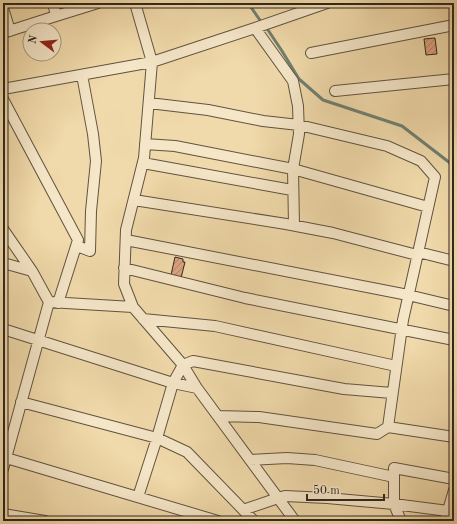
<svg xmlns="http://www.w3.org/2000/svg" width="457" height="524" font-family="'Old Standard TT',serif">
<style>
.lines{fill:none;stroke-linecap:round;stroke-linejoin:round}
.stream{stroke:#6f7f71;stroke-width:3}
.building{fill:url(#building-hatch);stroke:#2f271d}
.minor-casing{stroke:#5f5440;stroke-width:12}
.minor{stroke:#f5e6c8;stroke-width:10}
</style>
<defs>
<pattern id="building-hatch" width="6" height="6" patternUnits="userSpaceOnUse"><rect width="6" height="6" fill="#dba380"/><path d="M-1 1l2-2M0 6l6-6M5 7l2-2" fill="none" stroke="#b28568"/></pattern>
</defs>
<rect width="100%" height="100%" fill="#f0d9aa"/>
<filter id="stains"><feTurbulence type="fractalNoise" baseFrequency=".005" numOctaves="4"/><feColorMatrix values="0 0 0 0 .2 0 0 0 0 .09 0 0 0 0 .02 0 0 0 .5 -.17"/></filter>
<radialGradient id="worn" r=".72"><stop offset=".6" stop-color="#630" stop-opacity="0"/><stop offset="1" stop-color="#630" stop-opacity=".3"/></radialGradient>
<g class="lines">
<path class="stream" d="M248,3L262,23
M266,27L282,51L299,79L323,100L402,126L454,166"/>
</g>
<path class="building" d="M435,38L437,54L426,55L424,39Z
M175,257L183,259V262H185L181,278L171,275Z"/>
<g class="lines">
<defs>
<path id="minor" d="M3,8L10,31
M56,16L98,3
M3,33L56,16L53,3
M311,53L454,25
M3,89L152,62L135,3
M335,91L454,79
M3,99L78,240L58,303
M149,103L208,110L263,121L299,125L387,146L421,161L435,177L403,320L388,427L454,437
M145,144L175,146L293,169L299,134L298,106L293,81L255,28
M143,163L292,190
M134,200L286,224L333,233L417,255
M294,225L293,169L428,207
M3,229L32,271
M126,240L408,295L454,306
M77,246L90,251L91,211L96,161L93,134L82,75
M418,252L454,261
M3,263L32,271L49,302L133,307
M124,268L245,298L454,340
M143,319L215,326L396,366
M3,329L173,383L197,388
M21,402L157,438L187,452L254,521
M218,416L259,417L377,434L388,427
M3,457L218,521
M250,460L287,458L315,460L394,477
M3,469L49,302
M138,497L157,438L173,383L183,365L193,361L344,389L392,393
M243,510L278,498L285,496L327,498L394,504L448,511
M3,514L45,521
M295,521L197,388L183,365L133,307L124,284L126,230L144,158L152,62L255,28L327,3
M401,521L394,504V468L454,479
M445,521L454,490"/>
</defs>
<use href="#minor" class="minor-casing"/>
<use href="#minor" class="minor"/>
</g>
<rect width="457" height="524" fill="none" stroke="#f0d9aa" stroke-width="16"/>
<rect x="4" y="4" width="449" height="516" fill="none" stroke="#2f271d" stroke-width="2"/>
<rect x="8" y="8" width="441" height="508" fill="none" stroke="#2f271d"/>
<g transform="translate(42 42) rotate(286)"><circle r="19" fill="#f5e6c8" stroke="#a69a84"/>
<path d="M0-3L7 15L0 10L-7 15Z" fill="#8f2418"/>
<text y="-6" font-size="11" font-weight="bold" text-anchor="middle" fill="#2f271d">N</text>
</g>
<path d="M307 494v6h77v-6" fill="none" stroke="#2f271d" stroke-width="2"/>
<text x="313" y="494" font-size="12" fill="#2f271d" stroke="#f5e6c8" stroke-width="3" paint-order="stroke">50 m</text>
<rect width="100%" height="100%" filter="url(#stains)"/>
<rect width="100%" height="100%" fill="url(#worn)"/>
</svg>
